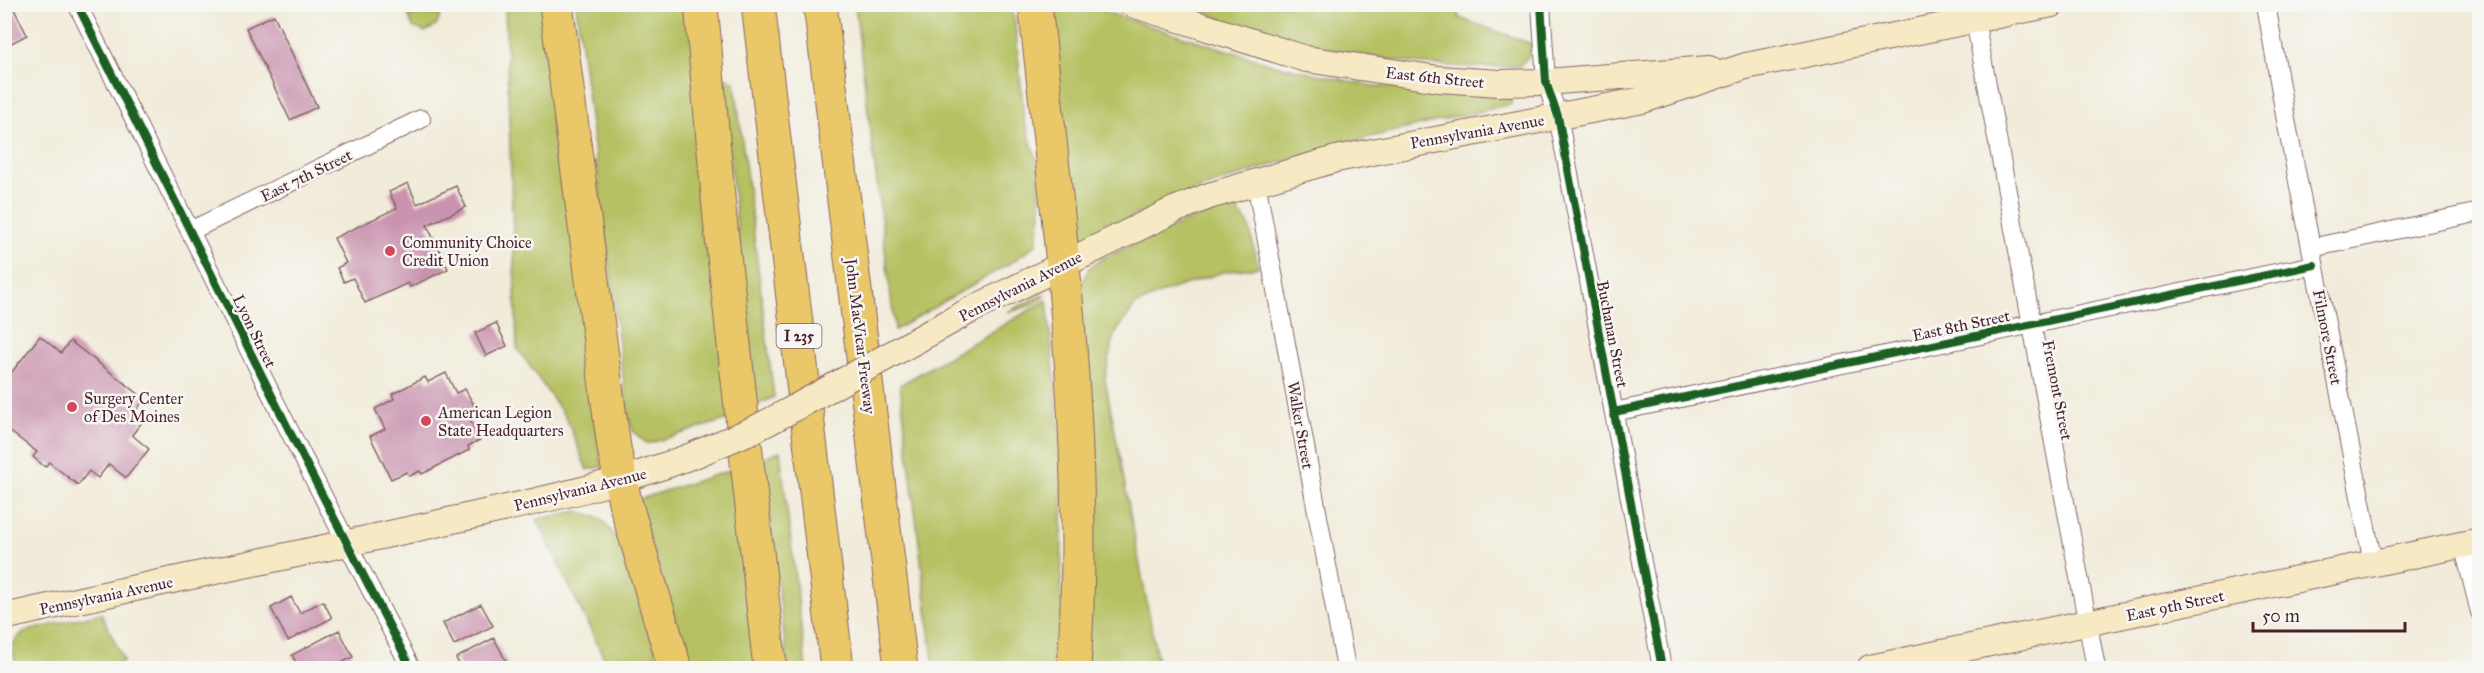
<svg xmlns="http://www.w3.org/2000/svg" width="2484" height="673" font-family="'IM FELL Great Primer',serif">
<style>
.green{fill:#b5c162;stroke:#807046;stroke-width:1.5}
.building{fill:#c993af}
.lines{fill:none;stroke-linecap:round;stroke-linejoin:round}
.street-casing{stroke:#846668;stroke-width:20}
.secondary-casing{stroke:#846668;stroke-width:28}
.highway-casing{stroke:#846668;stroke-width:35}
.street{stroke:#fff;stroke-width:18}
.secondary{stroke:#f7e9c3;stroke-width:26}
.highway{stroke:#eac769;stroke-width:33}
.secondary-bridge-casing{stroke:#846668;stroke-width:28;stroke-linecap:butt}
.secondary-bridge{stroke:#f7e9c3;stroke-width:26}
.cycleway-casing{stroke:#f6f6f2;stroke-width:11}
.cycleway{stroke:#1b5e20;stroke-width:8}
.poi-dot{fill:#d1495b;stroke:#f6f6f2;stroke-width:2}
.labels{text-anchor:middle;stroke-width:5;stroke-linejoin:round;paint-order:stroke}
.shield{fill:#f6f6f2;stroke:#7e6067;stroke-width:1.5}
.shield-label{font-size:15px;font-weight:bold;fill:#4a1f2b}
.street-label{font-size:16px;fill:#4a1f2b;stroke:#f6f6f2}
.poi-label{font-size:16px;fill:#4a1f2b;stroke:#f6f6f2;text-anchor:start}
</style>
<rect width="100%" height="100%" fill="#f6f6f2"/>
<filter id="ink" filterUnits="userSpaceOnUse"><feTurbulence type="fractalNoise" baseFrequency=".0167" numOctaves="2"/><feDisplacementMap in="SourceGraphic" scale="12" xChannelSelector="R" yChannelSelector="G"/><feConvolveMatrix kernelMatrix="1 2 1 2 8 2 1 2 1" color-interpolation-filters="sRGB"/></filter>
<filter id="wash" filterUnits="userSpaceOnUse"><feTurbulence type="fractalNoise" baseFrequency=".008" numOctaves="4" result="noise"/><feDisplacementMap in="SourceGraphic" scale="24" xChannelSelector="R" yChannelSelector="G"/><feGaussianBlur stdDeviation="1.35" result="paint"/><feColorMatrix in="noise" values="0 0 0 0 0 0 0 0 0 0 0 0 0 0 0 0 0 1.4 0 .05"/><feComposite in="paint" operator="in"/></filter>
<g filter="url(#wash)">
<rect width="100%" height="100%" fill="#f1ebd9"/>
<path class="green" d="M505,5H546L602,467L587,470L567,419L517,348Z
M576,5H691L732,418L651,443H646L633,431L628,416Z
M855,5H1011L1015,22L1024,120L1038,164L1041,213L1036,244L1017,259L895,330Z
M1049,5H1083L1275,65L1373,86L1504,95L1511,98V104L1366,138L1275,164L1197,190L1113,225L1079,242L1073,238Z
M1190,5H1457L1459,18L1532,44L1530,55L1519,66C1452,70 1393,62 1328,49C1280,39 1234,28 1190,5Z
M441,14L436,26L425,32L413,27L408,15Z
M726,77L735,83L774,397L755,406L722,82Z
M1233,205L1249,225L1258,267L1223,272L1169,290L1135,305L1113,337L1105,379L1159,668H1086L1080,288L1089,268L1099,260L1184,222Z
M1043,294L1046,295C1036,305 1021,309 1008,312Z
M1047,300L1063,465L1060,668H934L900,385Z
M780,451L806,668H788L762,458Z
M734,469L758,668H690L637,500Z
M578,511L600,518L621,543L662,668H609L537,519Z
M101,613L124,661L109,668H18C11,652 9,640 27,631Z"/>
<g id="blocks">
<path class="building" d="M4,4H20L21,6L14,9L27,35L4,47Z
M274,15L317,107L290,120L246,28Z
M408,183L417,204L456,186L466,207L427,225L448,269L410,287L408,283L365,303L353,278L344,282L337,268L346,263L334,238L397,208L389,192Z
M496,323L507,346L486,356L475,333Z
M40,336L61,353L70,341L145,399L133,414L142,422L132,435L149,449L126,478L109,464L98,478L89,471L78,485L49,462L45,467L33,457L37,452L4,427V382Z
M446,373L456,393L465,389L476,409L467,414L480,440L468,446L469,450L422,474L420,471L409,476L407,472L391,479L370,436L385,429L375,409L394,399L392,394L425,377L428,382Z
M291,597L300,613L323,601L332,618L288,641L271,608Z
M481,604L493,626L454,645L443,623Z
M339,630L353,657L332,668H299L292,655Z
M494,638L508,665L502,668H461L456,658Z"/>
</g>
</g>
<g filter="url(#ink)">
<use href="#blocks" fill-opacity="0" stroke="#846668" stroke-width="1.5"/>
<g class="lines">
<defs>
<path id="street" d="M77,4L291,434L411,668
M1541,4L1546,82L1558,116L1662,668
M1972,4L2096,668
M2266,4L2285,115L2373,563
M1256,182L1346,668
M190,231L421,119
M2311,248L2480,212
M1614,412L2314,265
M2463,544L2480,612"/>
<path id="secondary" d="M1132,4L1306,59L1439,79L1499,83L1546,82L1709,69
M969,311L1174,210L1209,196L1336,159L1643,100L1746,66L2052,4
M4,617C151,583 298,555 444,522C528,503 614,486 694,455
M1870,668L2480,541"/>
<path id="highway" d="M556,4L614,448L625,502L675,668
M701,4L720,219L770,668
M758,4L837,668
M820,4L901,668
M1035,4C1059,228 1089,443 1074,668"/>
</defs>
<use href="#street" class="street-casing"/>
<use href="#secondary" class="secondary-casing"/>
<use href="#highway" class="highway-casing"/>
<use href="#street" class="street"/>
<use href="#secondary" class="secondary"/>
<use href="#highway" class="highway"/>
<defs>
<path id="secondary-bridge" d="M694,455L755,429L791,410L969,311"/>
</defs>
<use href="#secondary-bridge" class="secondary-bridge-casing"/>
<use href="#secondary-bridge" class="secondary-bridge"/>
<defs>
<path id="cycleway" d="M77,4L291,434L411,668
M1541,4L1546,82L1558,116L1662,668
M1614,412L2314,265"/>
</defs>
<use href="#cycleway" class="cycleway-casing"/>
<use href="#cycleway" class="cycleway"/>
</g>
</g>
<g class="poi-dot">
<circle cx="390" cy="251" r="6"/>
<circle cx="72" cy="407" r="6"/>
<circle cx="426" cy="421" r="6"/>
</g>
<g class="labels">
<rect class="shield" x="776.5" y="324" width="45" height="24" rx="4.5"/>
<g class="shield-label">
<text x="799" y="341">I 235</text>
</g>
<g class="street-label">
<text transform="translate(1435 77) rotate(6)" y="6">East 6th Street</text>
<text transform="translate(1477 131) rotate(-10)" y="6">Pennsylvania Avenue</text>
<text transform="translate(306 175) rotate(-26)" y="6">East 7th Street</text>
<text transform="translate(1020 286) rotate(-27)" y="6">Pennsylvania Avenue</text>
<text transform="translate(1961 325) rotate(-12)" y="6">East 8th Street</text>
<text transform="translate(255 331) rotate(64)" y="6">Lyon Street</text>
<text transform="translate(1613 334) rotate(79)" y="6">Buchanan Street</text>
<text transform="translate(861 336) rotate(83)" y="6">John MacVicar Freeway</text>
<text transform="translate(2328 337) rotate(79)" y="6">Filmore Street</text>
<text transform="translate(2058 390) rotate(79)" y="6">Fremont Street</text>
<text transform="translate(1301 425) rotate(80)" y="6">Walker Street</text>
<text transform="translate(580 489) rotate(-14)" y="6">Pennsylvania Avenue</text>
<text transform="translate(106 595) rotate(-12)" y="6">Pennsylvania Avenue</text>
<text transform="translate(2175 605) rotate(-12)" y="6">East 9th Street</text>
</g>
<g class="poi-label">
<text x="402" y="248">Community Choice<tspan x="402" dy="18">Credit Union</tspan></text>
<text x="84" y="404">Surgery Center<tspan x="84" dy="18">of Des Moines</tspan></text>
<text x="438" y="418">American Legion<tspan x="438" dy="18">State Headquarters</tspan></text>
</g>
</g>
<rect width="2484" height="673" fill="none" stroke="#f6f6f2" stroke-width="24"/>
<path d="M2253 622v9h152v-9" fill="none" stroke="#4a1f2b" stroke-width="3"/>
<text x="2262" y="622" font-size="18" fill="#4a1f2b" stroke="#f6f6f2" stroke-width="4.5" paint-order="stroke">50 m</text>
</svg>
